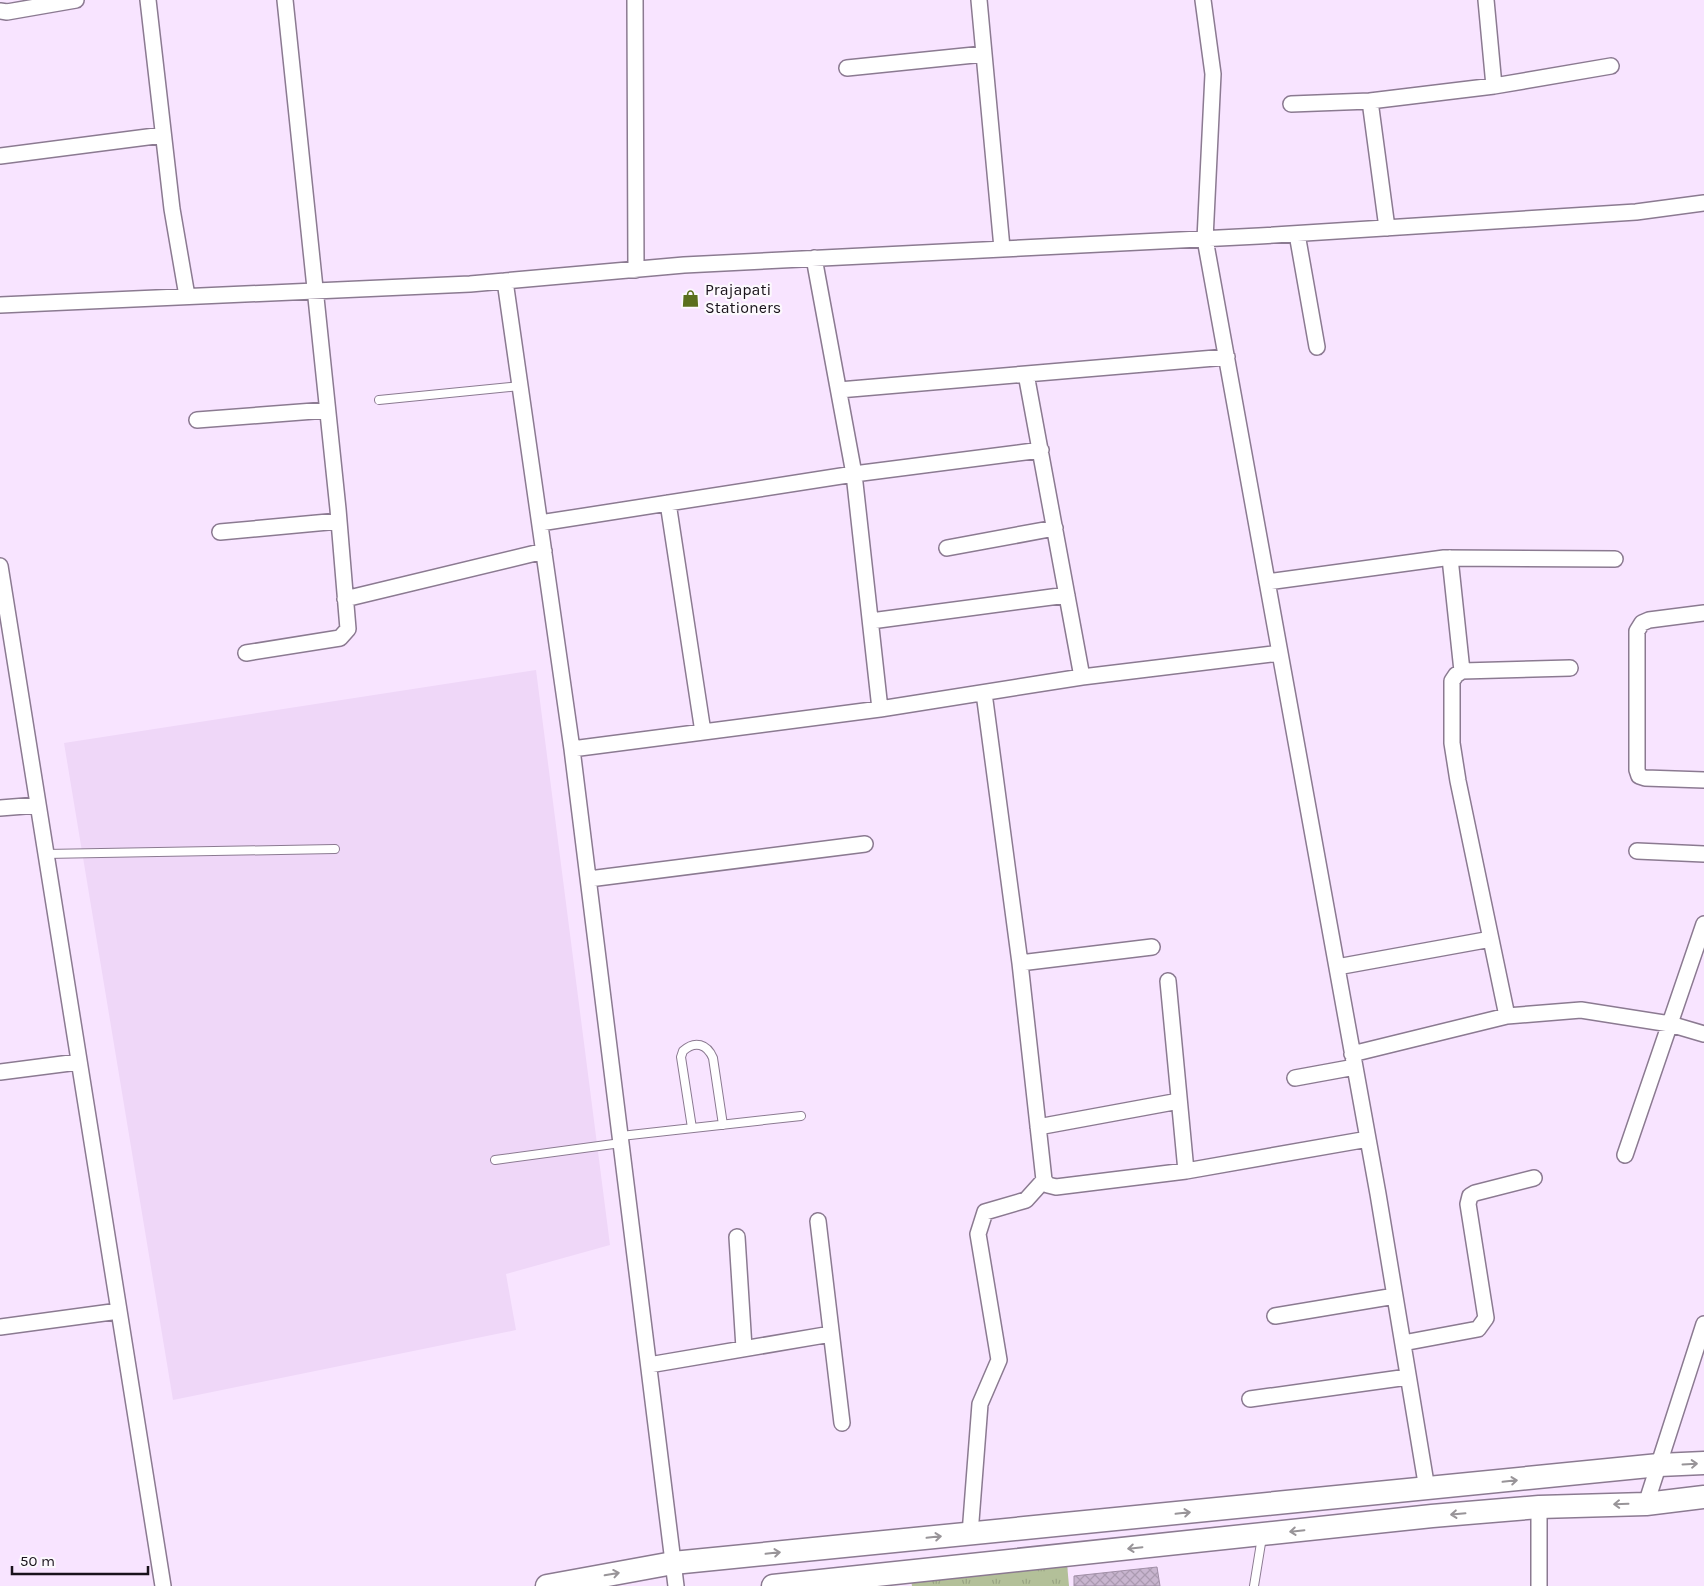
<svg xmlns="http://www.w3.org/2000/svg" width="1704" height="1586" font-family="Karla,sans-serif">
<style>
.built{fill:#efd7f8}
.park{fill:url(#park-tufts)}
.building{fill:url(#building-cross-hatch);stroke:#a18fa7}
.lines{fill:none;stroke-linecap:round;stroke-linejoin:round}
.lane-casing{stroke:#8b7a91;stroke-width:10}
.street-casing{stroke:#8b7a91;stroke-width:18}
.primary-casing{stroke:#8b7a91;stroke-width:25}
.lane{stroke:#fff;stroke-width:8}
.street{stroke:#fff;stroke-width:15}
.primary{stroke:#fff;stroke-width:22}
.oneway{stroke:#989498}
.labels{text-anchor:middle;stroke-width:4.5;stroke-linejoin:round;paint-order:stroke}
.poi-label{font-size:16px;fill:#19121b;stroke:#fcf8fd;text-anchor:start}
</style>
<defs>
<pattern id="park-tufts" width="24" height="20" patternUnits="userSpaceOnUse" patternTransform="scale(1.25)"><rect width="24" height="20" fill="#b3c099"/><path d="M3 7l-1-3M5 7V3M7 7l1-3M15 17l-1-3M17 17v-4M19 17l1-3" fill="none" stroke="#99a483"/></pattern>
<pattern id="building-cross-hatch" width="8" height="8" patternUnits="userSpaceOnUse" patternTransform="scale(1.25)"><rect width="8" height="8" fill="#c8b5cf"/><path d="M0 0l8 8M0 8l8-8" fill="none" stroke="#ab9bb1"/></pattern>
</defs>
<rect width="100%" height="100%" fill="#f8e4ff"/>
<path class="built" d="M536,670L610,1245L506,1274L516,1330L173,1400L64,743Z"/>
<path class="park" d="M1067,1564L1069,1586H912L911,1580Z"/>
<path class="building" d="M1157,1567L1160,1586H1074V1576Z"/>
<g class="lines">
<defs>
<path id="lane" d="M379,400L520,386
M45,854L335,849
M692,1128L681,1057L683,1051C695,1040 707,1044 713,1058L723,1125
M621,1136L801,1116
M495,1160L621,1143
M1254,1586L1262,1537"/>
<path id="street" d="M148,0L172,209L187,296
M635,0L636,270
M979,0L1002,248
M1203,0L1213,74L1205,239L1378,1194L1427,1489
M1486,0L1494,86
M0,11L7,12L76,0
M847,68L984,54
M1370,101L1387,228
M1291,104L1370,101L1494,86L1611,66
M0,156L163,135
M1297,234L1317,347
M814,258L854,474L880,709
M505,281L572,749L676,1586
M0,305L470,284L684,265L1259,236L1636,212L1704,203
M1026,374L1227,357
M197,420L327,410
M668,503L703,732
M540,523L854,474L1041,450
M220,532L339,521
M947,548L1055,528
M1450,558L1462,671
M0,566L163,1586
M1267,582L1444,558L1615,559
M345,599L544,551
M1704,613L1649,620L1642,623L1637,631V770L1639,776L1645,778L1704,780
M871,621L1067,595
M246,653L340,638L348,629L338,509L285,0
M1082,677L1280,653
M984,693L1020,963L1044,1180L1048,1185L1056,1187L1186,1171
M572,749L880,709L1082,677L1026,374L839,390
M0,808L38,805
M1637,851L1704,854
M589,879L865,844
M1020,963L1152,947
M1337,967L1491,939
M1168,981L1186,1171L1368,1139
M1507,1016L1458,781L1452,743V681L1456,675L1462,671L1570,668
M1352,1054L1507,1016L1581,1010L1670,1024L1704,1034
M0,1072L78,1062
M1295,1078L1355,1067
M1038,1127L1179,1101
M1625,1155L1704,924
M818,1221L842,1423
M737,1237L744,1348
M1275,1316L1395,1296
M0,1327L119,1311
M1403,1343L1478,1329L1486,1318L1468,1204L1470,1196L1475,1193L1534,1178
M649,1365L831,1334
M1250,1399L1408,1377
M1646,1504L1704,1324
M1539,1507V1586
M970,1534L980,1404L999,1360L978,1234L985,1212L1026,1200L1044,1180"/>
<path id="primary" d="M547,1586L673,1563L1659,1465L1704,1463
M773,1586L1432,1516L1539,1507L1646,1504L1704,1497"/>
</defs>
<use href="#lane" class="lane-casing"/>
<use href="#street" class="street-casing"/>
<use href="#primary" class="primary-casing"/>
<use href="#lane" class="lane"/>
<use href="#street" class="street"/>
<use href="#primary" class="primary"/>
</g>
<defs><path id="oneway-shaft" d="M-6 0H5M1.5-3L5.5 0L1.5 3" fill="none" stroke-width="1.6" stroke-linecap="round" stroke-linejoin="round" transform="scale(1.25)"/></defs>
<g class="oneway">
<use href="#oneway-shaft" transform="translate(1690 1464) rotate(-3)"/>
<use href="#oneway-shaft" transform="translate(1510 1481) rotate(-6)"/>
<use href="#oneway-shaft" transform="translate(1621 1504) rotate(178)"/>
<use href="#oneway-shaft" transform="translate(1183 1513) rotate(-6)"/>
<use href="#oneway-shaft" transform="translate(1458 1514) rotate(175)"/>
<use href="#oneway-shaft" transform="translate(1297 1531) rotate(174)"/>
<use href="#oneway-shaft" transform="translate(934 1537) rotate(-6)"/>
<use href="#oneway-shaft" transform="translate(1135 1548) rotate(174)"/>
<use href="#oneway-shaft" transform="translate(773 1553) rotate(-6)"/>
<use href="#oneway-shaft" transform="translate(612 1574) rotate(-10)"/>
</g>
<defs>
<symbol id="shop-bare" viewBox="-9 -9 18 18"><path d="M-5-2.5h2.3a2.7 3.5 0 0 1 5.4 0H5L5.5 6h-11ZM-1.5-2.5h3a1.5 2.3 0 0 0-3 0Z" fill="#5b6f1d" stroke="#fcf8fd" stroke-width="2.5" paint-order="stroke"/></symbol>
</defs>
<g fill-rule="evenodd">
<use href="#shop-bare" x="678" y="286" width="25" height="25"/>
</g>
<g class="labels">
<g class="poi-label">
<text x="705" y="295">Prajapati<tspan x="705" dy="18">Stationers</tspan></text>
</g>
</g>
<path d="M12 1566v8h136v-8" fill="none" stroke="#19121b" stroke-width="2.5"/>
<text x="20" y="1566" font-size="15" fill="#19121b" stroke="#fcf8fd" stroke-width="4" paint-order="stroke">50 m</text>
</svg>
